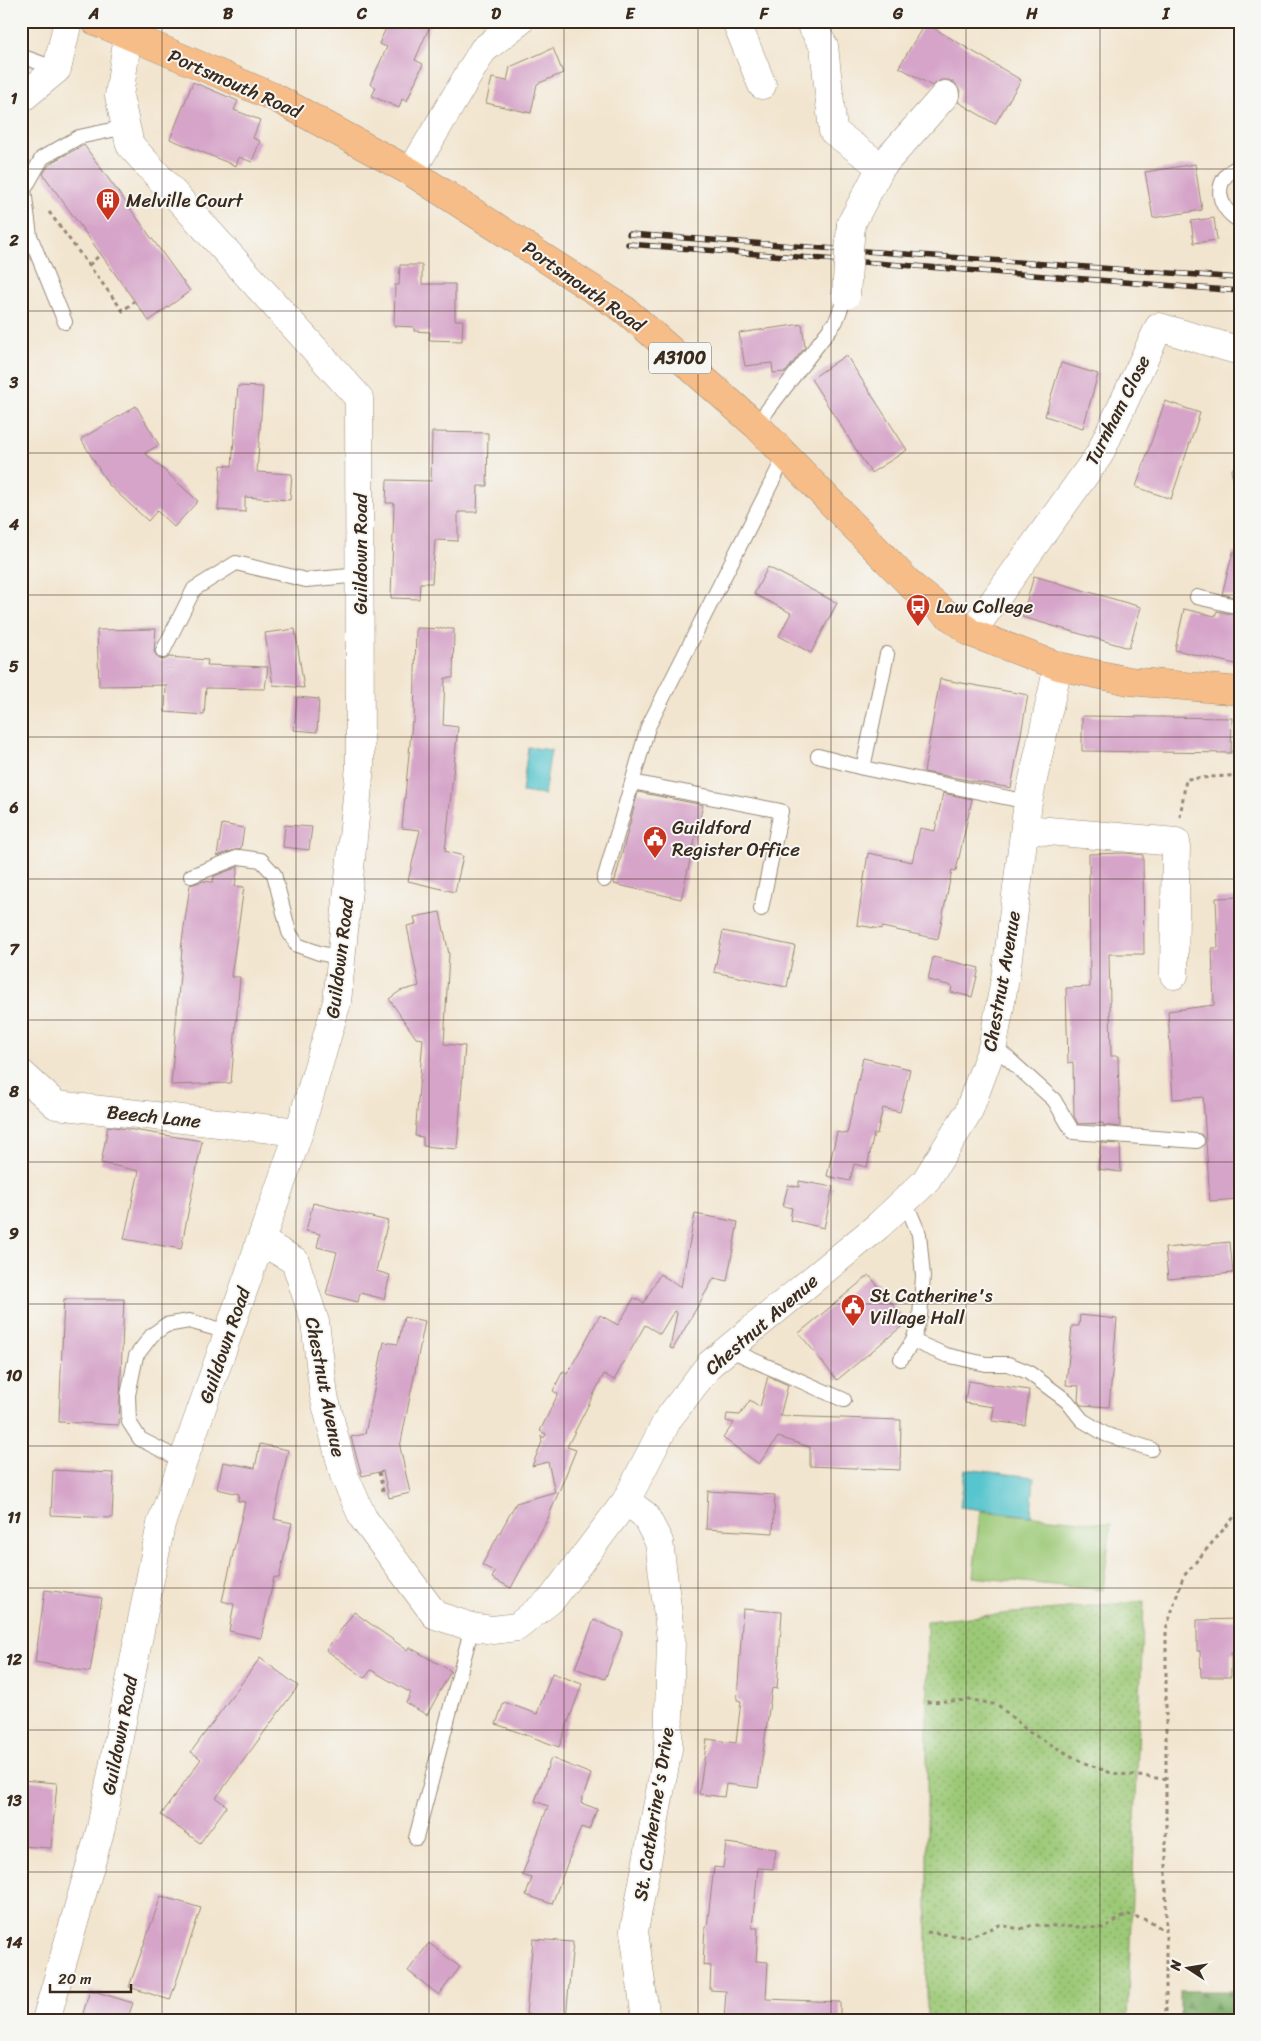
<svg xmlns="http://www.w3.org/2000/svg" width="1261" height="2041" font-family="Sriracha,sans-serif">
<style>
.grass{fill:url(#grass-dots);stroke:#6c7a4a}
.forest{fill:url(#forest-firs);stroke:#5c6c43}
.pitch{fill:#9cc977;stroke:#6c7a4a}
.water{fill:#57c5cd;stroke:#497876}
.building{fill:#d6a4c9}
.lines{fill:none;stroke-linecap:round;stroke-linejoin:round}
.lane-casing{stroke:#968876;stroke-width:16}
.street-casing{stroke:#968876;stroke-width:29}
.primary-casing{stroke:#968876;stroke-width:29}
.path{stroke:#968876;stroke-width:3;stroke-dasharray:4 4;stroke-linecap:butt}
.lane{stroke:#fff;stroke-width:14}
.street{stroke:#fff;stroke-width:28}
.primary{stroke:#f7bd88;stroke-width:28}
.rail-casing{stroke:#3b2a1e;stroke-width:5.5}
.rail{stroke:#f6f6f2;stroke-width:4;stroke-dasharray:11;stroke-linecap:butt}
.street-bridge-casing{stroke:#968876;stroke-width:29;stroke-linecap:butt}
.street-bridge{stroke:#fff;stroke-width:28}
.grid{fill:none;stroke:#3b2a1e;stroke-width:1;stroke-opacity:0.55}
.labels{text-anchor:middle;stroke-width:4;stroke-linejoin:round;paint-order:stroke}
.shield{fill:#f6f6f2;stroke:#73675e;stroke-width:1}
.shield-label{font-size:18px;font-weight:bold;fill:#3b2a1e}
.street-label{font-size:19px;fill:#3b2a1e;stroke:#f6f6f2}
.poi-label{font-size:19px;fill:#3b2a1e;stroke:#f6f6f2;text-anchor:start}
.neatline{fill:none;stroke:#3b2a1e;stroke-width:2}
.grid-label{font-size:16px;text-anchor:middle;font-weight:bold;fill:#3b2a1e}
</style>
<defs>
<pattern id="grass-dots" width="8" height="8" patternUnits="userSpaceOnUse" patternTransform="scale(1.25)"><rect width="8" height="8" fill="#9cc977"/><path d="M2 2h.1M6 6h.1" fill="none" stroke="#80a361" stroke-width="1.8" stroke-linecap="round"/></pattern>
<pattern id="forest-firs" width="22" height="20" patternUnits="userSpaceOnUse" patternTransform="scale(1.25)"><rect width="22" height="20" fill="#7dad68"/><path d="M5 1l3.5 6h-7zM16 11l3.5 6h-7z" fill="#688d55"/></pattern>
</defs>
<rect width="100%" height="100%" fill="#f6f6f2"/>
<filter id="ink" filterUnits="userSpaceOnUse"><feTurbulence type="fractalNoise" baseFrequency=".02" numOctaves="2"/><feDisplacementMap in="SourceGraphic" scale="10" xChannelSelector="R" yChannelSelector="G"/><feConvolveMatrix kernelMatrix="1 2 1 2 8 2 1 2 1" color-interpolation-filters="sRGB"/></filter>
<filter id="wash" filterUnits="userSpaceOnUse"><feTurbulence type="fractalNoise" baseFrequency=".0096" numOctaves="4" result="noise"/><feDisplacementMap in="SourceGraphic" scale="20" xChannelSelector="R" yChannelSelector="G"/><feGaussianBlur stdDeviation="1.12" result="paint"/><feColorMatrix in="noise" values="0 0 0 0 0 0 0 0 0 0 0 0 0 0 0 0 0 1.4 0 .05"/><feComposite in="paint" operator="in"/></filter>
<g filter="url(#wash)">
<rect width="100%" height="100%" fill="#f2e5cf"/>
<path class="grass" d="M1144,1601L1127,2020H927V1621Z"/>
<path class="forest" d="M1180,1991H1240V2020H1180Z"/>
<path class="pitch" d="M980,1511L1111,1524L1103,1590L973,1577Z"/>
<path class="water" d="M528,747L551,750L544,795L522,792Z
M965,1469L1034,1477L1031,1516L960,1507Z"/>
<g id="blocks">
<path class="building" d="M389,21H432L415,60L423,64L407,101L402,99L399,108L372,96L376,87L370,84L387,47L379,44Z
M925,23L1021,80L995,124L958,102L960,91L955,83L948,80H941L932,86L899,67Z
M553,48L563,73L537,84L531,113L486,103L492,78L507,81L510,67Z
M193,82L238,101L234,110L260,120L253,138L260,141L252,162L239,157L236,166L170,139Z
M84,145L190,291L149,321L43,174L48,166L54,161Z
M1195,164L1202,210L1153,218L1145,172Z
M1214,218L1217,240L1194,243L1191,221Z
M400,265H422V284H455V320H463L462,341L429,340L430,332L414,331V327L394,326L395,285H399Z
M802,324L805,347L786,372L773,373L772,363L745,366L739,333Z
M846,355L907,450L871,473L811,379Z
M1061,363L1098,374L1083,428L1045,416Z
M238,386L263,387L257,472L292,474L290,500L245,497V512L218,510L221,465L232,466Z
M1165,401L1200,413L1171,499L1136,487Z
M136,406L159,445L145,453L198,501L174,527L157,511L148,521L108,484L81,439Z
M432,432L488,433L487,486H478L477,512H458V541L435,540L432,583H420L419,599L391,598L394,503H386L387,480L431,481Z
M1233,552L1240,553V598L1222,594Z
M768,567L837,603L811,653L779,636L791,613L754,594Z
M1034,576L1141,607L1129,648L1022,617Z
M1184,609L1215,616L1217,611L1240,616V665L1175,650Z
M416,628L454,629L453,678H445L443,725L458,727L445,851L463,856L455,892L408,881L420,830L402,828L412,722H414Z
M156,629L154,652L159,659L164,660L169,657L208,660L207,665L268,667L265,689L206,688L204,715L165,712L166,685L99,686L97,630Z
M295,629L304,688L273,685L265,633Z
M940,679L1028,695L1011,788L924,772Z
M297,697L319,699L317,732L294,730Z
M1082,716L1232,718L1231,753L1082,751Z
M638,792L703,805L681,899L614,884Z
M943,793L972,799L956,871L952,870L938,939L882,927L881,929L857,925L868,853L912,862L920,828L935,831Z
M222,824L244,828L241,848L217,856Z
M285,825L312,827L309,850L283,847Z
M1126,853L1143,855L1144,954H1109L1111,1056H1118L1120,1127L1103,1125V1123L1078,1124L1074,1116L1073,1062L1068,1063L1066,988L1090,987L1089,854Z
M238,867L235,886L244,887L231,977H240L231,1083L171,1085L182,949H181L190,885L203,881L213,882L214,876Z
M1240,897V1199L1210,1201L1203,1097L1173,1099L1168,1011L1214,1005L1212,948H1218L1216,898Z
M440,912L449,954L444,1044L465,1046L457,1149L423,1146V1137L415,1136L423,1039L416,1038L389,999L400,991L419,986L407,926L416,924L414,917Z
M723,931L795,946L787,987L714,972Z
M933,957L979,968L972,997L951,992L952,986L928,980Z
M863,1058L910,1069L900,1112L883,1108L877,1134H874L867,1167L854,1164L850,1181L827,1176L837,1132L847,1134Z
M108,1126L202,1141L181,1249L124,1239L139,1171L101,1163Z
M1101,1143L1120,1144L1121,1172L1098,1169Z
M799,1181L833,1187L824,1228L790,1220L792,1208L783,1206L788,1185L799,1187Z
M313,1203L388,1221L376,1271L390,1275L384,1299L360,1293L358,1302L326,1294L337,1252L317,1247L320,1234L306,1231Z
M695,1214L738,1222L727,1281L714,1278L673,1349L670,1348L677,1313L674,1311L660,1334L645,1325L614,1380L604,1374L567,1447L576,1450L548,1518L511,1588L492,1578L495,1572L482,1565L516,1503L555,1492L548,1462L532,1466L542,1442L541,1436L544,1438L546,1434L540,1431L558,1394L553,1391L563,1371L567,1374L600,1315L618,1325L634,1298L644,1303L660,1274L681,1287Z
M1230,1242L1233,1273L1168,1279L1165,1248Z
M869,1275L907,1322L837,1380L799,1333Z
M64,1299H124L119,1425L59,1422Z
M1080,1315L1117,1319L1109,1407L1081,1405L1078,1401L1079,1386L1066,1385L1072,1326H1079Z
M404,1317L425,1321L400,1447L410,1493L389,1498L383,1471L362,1476L351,1437L365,1434L384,1342L398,1344Z
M768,1376L788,1385L780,1416L901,1420L900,1470L810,1466V1447L778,1437L759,1464L723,1438L734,1423L726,1421L727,1414L740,1415L750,1400L760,1407Z
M968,1381L1029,1390L1025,1425L992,1421L994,1407L965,1403Z
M260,1444L288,1450L274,1519L292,1523L279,1578L274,1577L261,1638L229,1631L234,1604L222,1601L245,1502L238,1501L239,1494L217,1489L223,1462L255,1468Z
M53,1470L114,1473L112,1518L51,1515Z
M708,1491L775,1495L773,1533L706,1529Z
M45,1590L102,1598L90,1672L35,1662Z
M743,1609L782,1612L777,1689L772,1688L758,1788L726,1784L724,1797L699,1794L707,1739L736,1743L741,1701L737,1700Z
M354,1612L407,1650L409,1647L451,1671L427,1715L406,1703L411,1693L371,1670L365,1678L326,1650Z
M1240,1619V1653H1231V1677H1201L1200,1651H1197V1620Z
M594,1620L623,1632L605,1679L575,1668Z
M260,1658L298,1686L216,1798L227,1806L200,1843L161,1815L201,1759L191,1752Z
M552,1673L582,1684L559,1747L496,1724L504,1702L537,1714Z
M551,1758L591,1774L581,1803L597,1809L589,1830L581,1827L552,1904L526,1895L532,1878L522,1875L548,1806L535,1801Z
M21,1780L57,1783L51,1848L21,1846Z
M726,1843L776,1849L773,1869L758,1868L752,1928H758L756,1961L768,1962L766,1999L840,2002V2020H724L726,1991L710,1990L711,1966L703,1965L705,1927H707L714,1867L723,1868Z
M161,1896L201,1908L170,2000L129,1987Z
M533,1939L573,1942L566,2018L526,2014Z
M429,1943L460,1967L439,1995L408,1971Z
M90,1990L133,2003L127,2020H81Z"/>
</g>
</g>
<g filter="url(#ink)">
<use href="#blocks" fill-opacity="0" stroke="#968876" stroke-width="1"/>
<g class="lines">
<defs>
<path id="lane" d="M21,56L57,69
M1240,166C1212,178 1215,207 1240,221
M65,322L30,236L24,190L42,158L79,137L126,127
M756,425L836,321L846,295
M1239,473H1240
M1197,597L1240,607
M163,651L194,589L236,563L306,580L360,575
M818,756L863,768L1028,802
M863,768L887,654
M632,782L781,811L761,909
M191,876L239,857L261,860L274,874L289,932L297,945L319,953L342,958
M604,880L648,727L785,456
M993,1045L1054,1100L1073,1132L1197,1141
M913,1341L946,1355L986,1364H1008L1028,1372L1067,1401L1082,1420L1105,1434L1151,1449
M728,1349L844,1400
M901,1359L913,1341L920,1317L923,1276L919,1234L905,1201
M183,1461L140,1439L129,1422L128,1395L136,1356L152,1335L166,1325L189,1321L228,1332
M416,1838L472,1627"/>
<path id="street" d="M736,21L762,85
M809,21L824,46L833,131L881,167L945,95
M21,99L57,69L68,21
M411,172L483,50L520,21
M851,224L881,167
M971,633L1099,455L1159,327L1240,351
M1025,829L1176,842L1174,975
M21,1073L56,1105L299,1132
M259,1244L273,1248L295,1261L315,1322L324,1396L344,1475L363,1518L435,1615L472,1627L493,1630L517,1627L552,1599L626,1501L668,1419L710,1364L878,1226L925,1182L968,1113L993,1045L1006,973L1028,802L1058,666
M626,1501L645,1515L659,1542L671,1640L668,1749L634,1931L646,2020
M46,2020L101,1828L161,1524L299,1132L337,1002L360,766L359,398L130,145L119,96L128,35"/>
<path id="primary" d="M95,21L276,98L411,172L625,310L756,425L913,587L971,633L1058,666L1129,681L1240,691"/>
</defs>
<use href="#lane" class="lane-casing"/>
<use href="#street" class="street-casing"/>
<use href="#primary" class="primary-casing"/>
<path class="path" d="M49,212L123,311L134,301
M89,265L101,254
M1180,817L1186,779L1240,775
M379,1472L383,1491
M927,1702L972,1700L998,1705L1029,1732L1082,1762L1111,1773L1166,1779
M927,1932L968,1937L1000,1925L1020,1929L1033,1925L1103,1928L1127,1914L1150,1921L1165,1931
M1166,2020V1629L1183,1577L1240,1510"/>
<use href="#lane" class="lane"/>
<use href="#street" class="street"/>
<use href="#primary" class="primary"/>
<defs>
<path id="rail" d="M629,234L1240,278
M628,244L1240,291"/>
</defs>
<use href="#rail" class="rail-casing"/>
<use href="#rail" class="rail"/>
<defs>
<path id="street-bridge" d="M846,295L851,224"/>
</defs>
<use href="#street-bridge" class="street-bridge-casing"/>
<use href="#street-bridge" class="street-bridge"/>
</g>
</g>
<path class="grid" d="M162,21V2020M296,21V2020M429,21V2020M564,21V2020M698,21V2020M831,21V2020M966,21V2020M1100,21V2020M21,169H1240M21,311H1240M21,453H1240M21,595H1240M21,737H1240M21,879H1240M21,1020H1240M21,1162H1240M21,1304H1240M21,1446H1240M21,1588H1240M21,1730H1240M21,1872H1240"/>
<defs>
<symbol id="building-pin" viewBox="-11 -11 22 30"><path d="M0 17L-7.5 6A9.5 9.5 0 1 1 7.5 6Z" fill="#c8321e" stroke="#f6f6f2"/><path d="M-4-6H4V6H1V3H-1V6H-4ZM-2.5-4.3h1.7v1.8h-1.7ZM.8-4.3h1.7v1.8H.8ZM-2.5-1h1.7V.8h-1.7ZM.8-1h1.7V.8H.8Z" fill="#fff"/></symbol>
<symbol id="bus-pin" viewBox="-11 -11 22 30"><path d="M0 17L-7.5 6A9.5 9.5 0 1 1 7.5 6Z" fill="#c8321e" stroke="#f6f6f2"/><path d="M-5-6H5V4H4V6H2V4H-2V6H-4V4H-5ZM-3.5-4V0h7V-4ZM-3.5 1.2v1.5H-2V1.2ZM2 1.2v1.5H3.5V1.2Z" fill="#fff"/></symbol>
<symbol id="civic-pin" viewBox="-11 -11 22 30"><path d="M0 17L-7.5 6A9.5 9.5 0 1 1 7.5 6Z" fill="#c8321e" stroke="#f6f6f2"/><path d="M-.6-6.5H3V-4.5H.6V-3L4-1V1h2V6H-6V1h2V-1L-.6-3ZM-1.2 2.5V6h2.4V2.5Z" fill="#fff"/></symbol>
</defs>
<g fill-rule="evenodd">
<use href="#building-pin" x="94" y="186" width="28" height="38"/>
<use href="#bus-pin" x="904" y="592" width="28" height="38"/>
<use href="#civic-pin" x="641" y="824" width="28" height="38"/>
<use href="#civic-pin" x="839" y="1292" width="28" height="38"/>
</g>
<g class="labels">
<rect class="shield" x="649" y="342.5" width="62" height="31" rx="4"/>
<g class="shield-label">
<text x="680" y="364">A3100</text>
</g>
<g class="street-label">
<text transform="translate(235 83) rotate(24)" y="7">Portsmouth Road</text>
<text transform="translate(584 286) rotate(35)" y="7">Portsmouth Road</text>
<text transform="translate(1117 410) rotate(-63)" y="7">Turnham Close</text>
<text transform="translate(360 554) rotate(-90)" y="7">Guildown Road</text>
<text transform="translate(339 958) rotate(-83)" y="7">Guildown Road</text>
<text transform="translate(1001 981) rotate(-80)" y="7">Chestnut Avenue</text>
<text transform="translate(154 1116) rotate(6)" y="7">Beech Lane</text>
<text transform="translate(761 1324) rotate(-41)" y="7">Chestnut Avenue</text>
<text transform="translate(224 1345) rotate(-71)" y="7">Guildown Road</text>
<text transform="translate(326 1387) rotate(79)" y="7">Chestnut Avenue</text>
<text transform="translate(119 1735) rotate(-79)" y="7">Guildown Road</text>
<text transform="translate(653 1814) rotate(-81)" y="7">St. Catherine's Drive</text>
</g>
<g class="poi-label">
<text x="126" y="207">Melville Court</text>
<text x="936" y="613">Law College</text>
<text x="672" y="834">Guildford<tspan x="672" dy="22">Register Office</tspan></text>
<text x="870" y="1302">St Catherine's<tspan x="870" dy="22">Village Hall</tspan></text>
</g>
</g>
<rect width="1261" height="2041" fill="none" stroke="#f6f6f2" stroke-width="55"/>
<g transform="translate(1188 1968) rotate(282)" stroke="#f6f6f2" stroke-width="4" paint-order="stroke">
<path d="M0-4L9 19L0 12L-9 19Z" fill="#3b2a1e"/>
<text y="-8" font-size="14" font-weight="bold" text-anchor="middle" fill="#3b2a1e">N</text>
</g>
<path d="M50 1984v8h81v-8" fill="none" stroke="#3b2a1e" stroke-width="2.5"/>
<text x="58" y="1984" font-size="15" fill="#3b2a1e" stroke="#f6f6f2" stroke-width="4" paint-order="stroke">20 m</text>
<rect x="28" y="28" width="1206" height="1986" class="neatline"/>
<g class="grid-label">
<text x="94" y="19">A</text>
<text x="228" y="19">B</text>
<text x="362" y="19">C</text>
<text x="496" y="19">D</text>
<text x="630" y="19">E</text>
<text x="764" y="19">F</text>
<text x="898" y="19">G</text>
<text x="1032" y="19">H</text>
<text x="1166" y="19">I</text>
<text x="14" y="104">1</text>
<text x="14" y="246">2</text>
<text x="14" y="388">3</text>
<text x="14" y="530">4</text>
<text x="14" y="672">5</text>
<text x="14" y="813">6</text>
<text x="14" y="955">7</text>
<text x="14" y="1097">8</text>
<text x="14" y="1239">9</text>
<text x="14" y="1381">10</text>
<text x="14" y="1523">11</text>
<text x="14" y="1665">12</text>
<text x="14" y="1806">13</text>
<text x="14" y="1948">14</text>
</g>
</svg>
